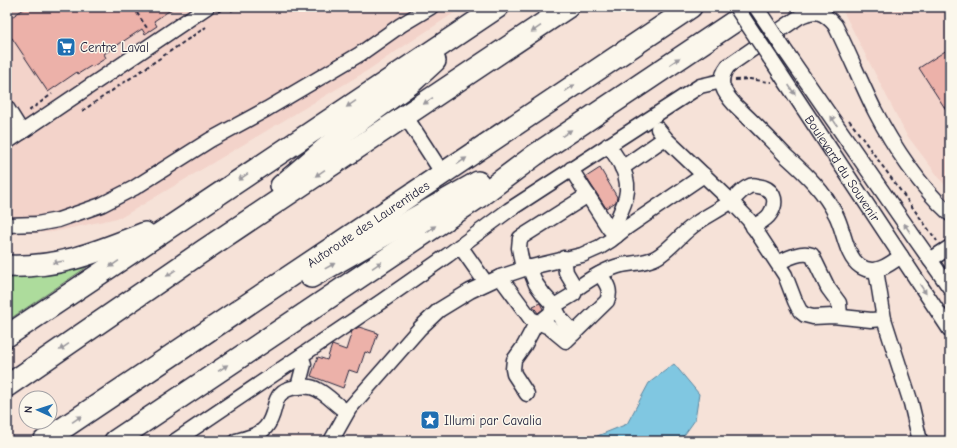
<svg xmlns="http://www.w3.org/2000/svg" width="957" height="448" font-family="'Comic Neue',sans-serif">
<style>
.built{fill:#f3d3ca}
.green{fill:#addc9c;stroke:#687f6c}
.water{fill:#80c7e1;stroke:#5a859f}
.building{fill:#ecb1a9;stroke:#22223b}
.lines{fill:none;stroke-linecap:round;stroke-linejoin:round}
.minor-casing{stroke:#22223b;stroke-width:17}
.highway-casing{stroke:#22223b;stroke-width:24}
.path{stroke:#22223b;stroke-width:2;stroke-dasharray:4 3;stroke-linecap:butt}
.minor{stroke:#fbf7ec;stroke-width:14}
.highway{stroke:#fbf7ec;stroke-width:21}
.minor-bridge-casing{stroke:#22223b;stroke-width:17;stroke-linecap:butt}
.minor-bridge{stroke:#fbf7ec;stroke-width:14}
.oneway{fill:#99979c}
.labels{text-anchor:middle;stroke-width:3;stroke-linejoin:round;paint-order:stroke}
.poi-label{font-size:13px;fill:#22223b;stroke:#fbf7ec;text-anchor:start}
.street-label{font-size:13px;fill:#22223b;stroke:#fbf7ec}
</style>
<rect width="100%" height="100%" fill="#f6e2d8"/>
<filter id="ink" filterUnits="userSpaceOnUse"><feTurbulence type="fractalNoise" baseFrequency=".025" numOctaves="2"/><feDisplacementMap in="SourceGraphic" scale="8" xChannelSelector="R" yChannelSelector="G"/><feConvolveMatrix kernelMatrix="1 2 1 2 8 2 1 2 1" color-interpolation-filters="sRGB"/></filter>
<g filter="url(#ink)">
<path class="built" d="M7,7H463L365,72L122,217L53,232L8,234L7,233Z
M841,7H950V192L906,134Z"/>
<path class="green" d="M85,263L87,267L7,321V273Z"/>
<path class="water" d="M674,364L699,394L695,420L680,441H585L627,424L649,383Z"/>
<path class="building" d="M27,7H175L154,21L157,26L145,34L142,29L104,54L106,58L92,67L91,66L78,74L77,72L48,92L12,38L7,41V20Z
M950,48V116L919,68Z
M600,168L617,197L616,202L606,208L586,177Z
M540,303L543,309L538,313L533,306Z
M359,327L378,333L371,354L365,352L358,373L349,370L343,388L311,376L318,357L327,360L332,345L346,350L352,331Z"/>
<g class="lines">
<defs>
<g id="minor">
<path d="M784,49L914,237L950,288"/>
<path id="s1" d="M770,58L950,330"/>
<path d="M7,108L22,132"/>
<path d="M406,117L443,174"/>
<path d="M658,129L667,140L731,201L749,220L785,275L795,301L800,311L805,315L813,317L833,316L871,320L884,319"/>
<path d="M7,142L207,7"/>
<path d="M608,145C619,160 631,177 626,197C622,213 615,217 616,236"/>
<path d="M622,168L665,138"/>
<path d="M571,169L608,227L616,236"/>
<path d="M7,225L37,224L58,220L101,205L134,188L210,140L267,109L360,54L401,25L431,7"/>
<path d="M460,246L486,283"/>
<path d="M901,256C889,265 874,276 860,266C846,257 844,230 836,215C824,191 806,174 787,157C770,139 753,122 735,105C724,93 716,82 728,66L799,17C815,9 823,11 835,25C849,53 861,83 875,111C893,146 921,188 950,214"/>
<path d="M564,258L566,272L576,289C590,279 605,269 622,265C633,263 647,263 657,257C669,250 678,238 689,229C701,218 717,212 730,202C736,198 741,190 748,187C751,185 754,185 757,186C773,188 779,200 770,214C766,220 759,223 753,227"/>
<path d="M930,260L950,247"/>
<path d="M778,263C788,258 801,251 812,255L828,288L839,303L840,316"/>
<path d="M529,267L536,284L544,295L554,306L561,319L574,333"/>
<path d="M523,269L519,248L520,238L588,195"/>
<path d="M876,270L884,319L911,403L920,441"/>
<path d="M500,277L531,319L549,327L566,341L607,301C612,290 606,283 600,274"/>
<path d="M298,387L304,364L301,356"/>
<path d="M527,394L514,374L513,369L514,360L524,346L534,327L550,314L554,306L574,294L576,289"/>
<path d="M175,441L382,301L448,255L509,210L700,86L722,81"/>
<path d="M236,441C246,438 259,436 266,427C280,410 268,391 297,387C304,386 312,386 318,390C328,395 337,406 347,412"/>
<path d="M331,441L349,409L420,328L439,310L470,291L500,277L527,268L582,255L600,247L611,240L626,228L704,175"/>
</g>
<g id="highway">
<path d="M281,186L347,130L410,84L435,61"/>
<path d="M7,266C60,268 97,252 145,233"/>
<path d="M311,277L478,182"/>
<path d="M7,336L498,7"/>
<path d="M7,386L203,251L568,7"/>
<path id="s2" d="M44,441L691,7"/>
<path d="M115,441L479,197L535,155L756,7"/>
</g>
</defs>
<use href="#minor" class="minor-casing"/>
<use href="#highway" class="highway-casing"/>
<path class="path" d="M133,7L149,31
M231,11L237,7
M218,12L225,7
M735,80L750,79L768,82H772
M31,111L30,110L52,94
M82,111L206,27
M849,120L937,241"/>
<use href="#minor" class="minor"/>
<use href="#highway" class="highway"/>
<defs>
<path id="minor-bridge" d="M736,7L770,58
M756,7L784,49"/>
</defs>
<use href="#minor-bridge" class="minor-bridge-casing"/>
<use href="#minor-bridge" class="minor-bridge"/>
</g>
<defs><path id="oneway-solid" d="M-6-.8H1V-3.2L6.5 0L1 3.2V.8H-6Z"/></defs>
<g class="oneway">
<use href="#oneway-solid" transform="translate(536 29) rotate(146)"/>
<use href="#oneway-solid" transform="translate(675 61) rotate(-34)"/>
<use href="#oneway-solid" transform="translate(570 88) rotate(-34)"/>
<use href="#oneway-solid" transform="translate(792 90) rotate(56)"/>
<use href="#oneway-solid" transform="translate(428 101) rotate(146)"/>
<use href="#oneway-solid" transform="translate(351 104) rotate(146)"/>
<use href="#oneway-solid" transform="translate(834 121) rotate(-124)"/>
<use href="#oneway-solid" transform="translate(567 133) rotate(-34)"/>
<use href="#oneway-solid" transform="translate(462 161) rotate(-34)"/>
<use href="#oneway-solid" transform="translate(320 173) rotate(146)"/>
<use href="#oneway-solid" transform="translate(243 177) rotate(146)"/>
<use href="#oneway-solid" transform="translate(907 228) rotate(-124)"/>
<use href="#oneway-solid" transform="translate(431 229) rotate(-34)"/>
<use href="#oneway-solid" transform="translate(58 262) rotate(170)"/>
<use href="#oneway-solid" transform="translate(114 264) rotate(146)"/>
<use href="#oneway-solid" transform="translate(377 265) rotate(-34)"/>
<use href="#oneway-solid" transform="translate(330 266) rotate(-29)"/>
<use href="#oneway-solid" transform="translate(171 273) rotate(146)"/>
<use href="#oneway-solid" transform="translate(923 289) rotate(56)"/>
<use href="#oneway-solid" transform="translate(64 347) rotate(146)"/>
<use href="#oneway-solid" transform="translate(223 368) rotate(-34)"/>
<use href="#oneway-solid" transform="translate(77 419) rotate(-34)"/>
</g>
</g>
<defs>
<symbol id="supermarket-square" viewBox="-11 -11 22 22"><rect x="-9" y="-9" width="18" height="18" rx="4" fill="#1f6fb2" stroke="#fbf7ec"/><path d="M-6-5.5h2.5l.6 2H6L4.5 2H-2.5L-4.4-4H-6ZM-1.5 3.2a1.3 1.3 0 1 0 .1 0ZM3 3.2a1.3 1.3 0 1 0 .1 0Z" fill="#fff"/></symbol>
<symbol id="sight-square" viewBox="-11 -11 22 22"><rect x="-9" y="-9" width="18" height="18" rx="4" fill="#1f6fb2" stroke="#fbf7ec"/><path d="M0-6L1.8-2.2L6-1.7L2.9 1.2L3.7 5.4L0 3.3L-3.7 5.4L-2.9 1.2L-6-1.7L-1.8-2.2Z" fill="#fff"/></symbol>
</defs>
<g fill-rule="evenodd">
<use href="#supermarket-square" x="55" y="36" width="22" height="22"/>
<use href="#sight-square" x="419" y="409" width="22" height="22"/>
</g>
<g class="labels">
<g class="poi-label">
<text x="80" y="52">Centre Laval</text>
<text x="444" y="425">Illumi par Cavalia</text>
</g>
<g class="street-label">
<text dy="5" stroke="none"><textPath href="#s1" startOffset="132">Boulevard du Souvenir</textPath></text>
<text dy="5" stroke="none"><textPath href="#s2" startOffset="390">Autoroute des Laurentides</textPath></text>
</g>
</g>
<rect width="957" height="448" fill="none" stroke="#fbf7ec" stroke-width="24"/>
<rect x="12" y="12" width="933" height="424" fill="none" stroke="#22223b" stroke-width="1.5" filter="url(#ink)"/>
<g transform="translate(38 410) rotate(273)"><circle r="19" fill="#fbf7ec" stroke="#a4a2a5"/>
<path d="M0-3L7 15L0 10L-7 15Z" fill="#1f6fb2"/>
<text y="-6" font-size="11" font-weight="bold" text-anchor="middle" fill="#22223b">N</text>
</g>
</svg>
